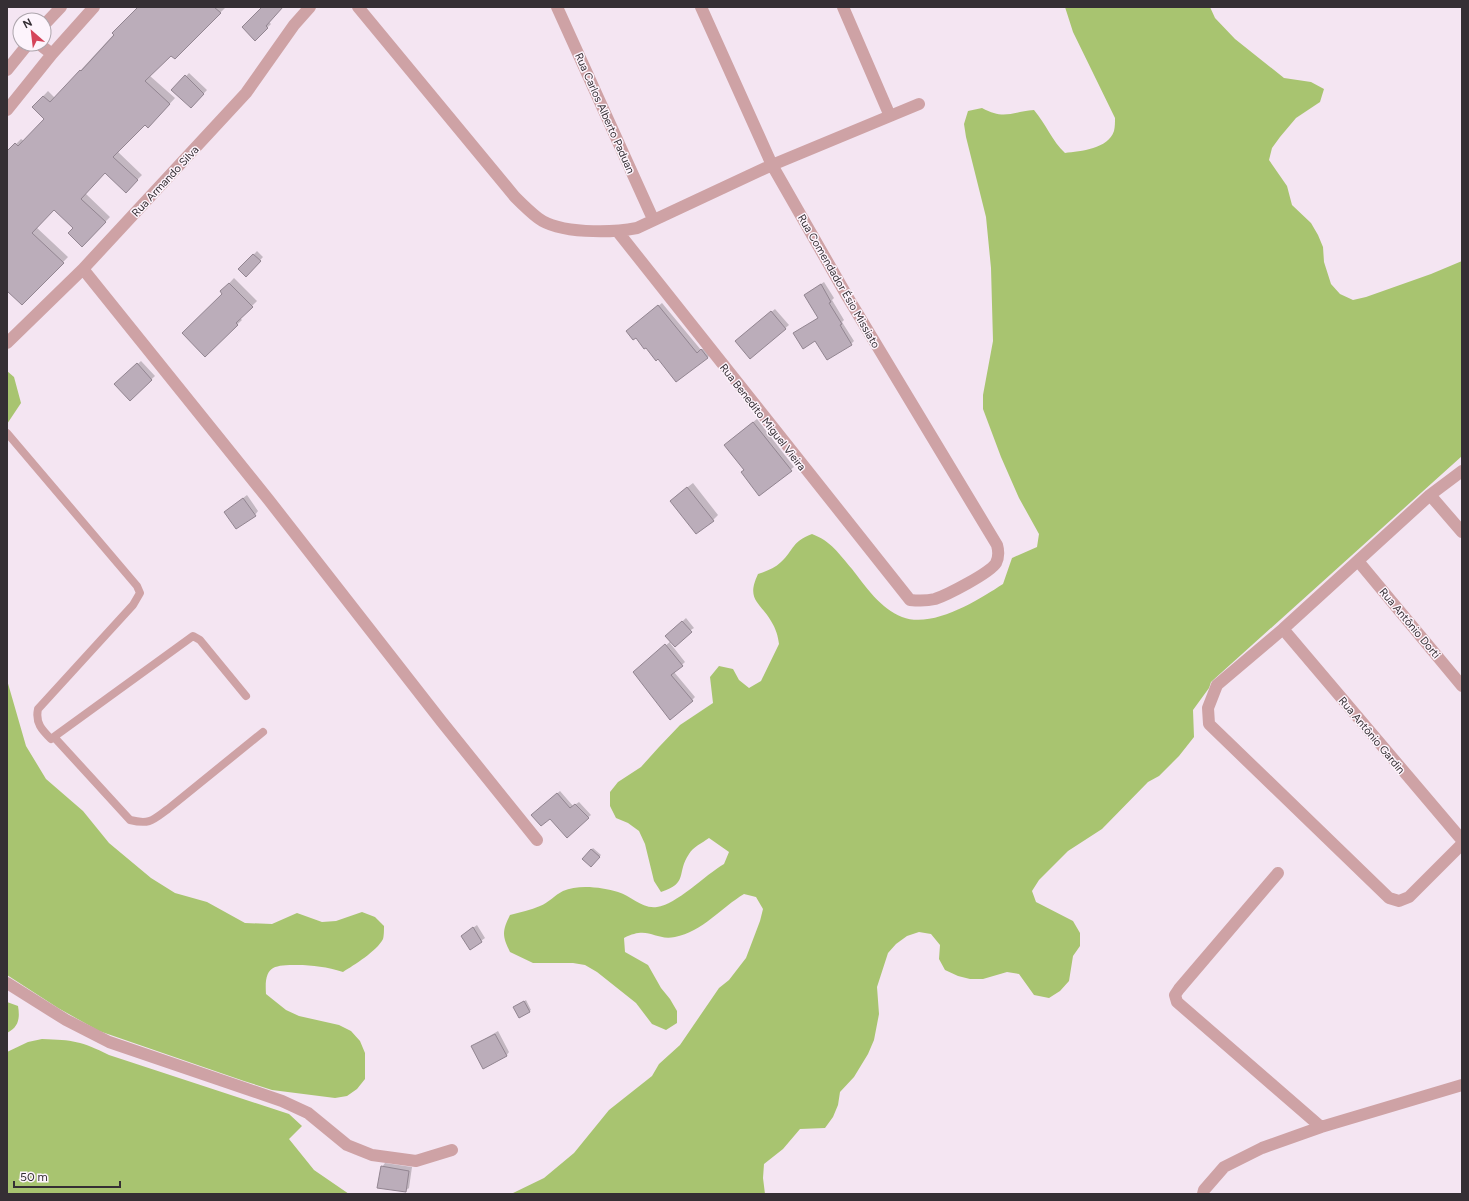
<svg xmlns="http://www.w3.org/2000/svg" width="1469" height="1201" font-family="Figtree,sans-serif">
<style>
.forest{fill:#a8c470}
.shadow{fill:#0003}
.building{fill:#bbadba;stroke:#928591}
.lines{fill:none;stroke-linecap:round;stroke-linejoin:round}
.service{stroke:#cea2a5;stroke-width:8}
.minor{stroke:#cea2a5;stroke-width:12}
.tertiary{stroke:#cea2a5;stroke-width:12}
.labels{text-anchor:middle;stroke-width:3;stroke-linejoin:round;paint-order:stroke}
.street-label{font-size:11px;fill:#352f34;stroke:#fdf4fc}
</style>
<rect width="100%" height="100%" fill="#f4e5f2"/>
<path class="forest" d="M1065,7H1210L1215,18L1235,39L1284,78L1311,82L1324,89L1320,102L1296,118L1280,137L1272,148L1269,160L1287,186L1292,205L1311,223L1318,235L1323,247L1324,262L1331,284L1340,294L1353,300L1366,297L1431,274L1462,261V456L1211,682L1209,688L1193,710L1194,737L1179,756L1159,776L1148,782L1102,829L1068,851L1039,880L1032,891L1036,902L1073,921L1080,933V946L1073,956L1069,981L1060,991L1049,998L1034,995L1019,974L1007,972L983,979H970L958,976L945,970L939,959L940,945L931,934L919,932L907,936L896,944L888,953L877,987L879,1014L874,1040L868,1054L854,1077L840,1092L838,1105L833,1117L825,1128L800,1129L783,1149L764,1164L763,1178L765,1194H511L544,1178L574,1153L609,1110L652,1076L659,1064L680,1045L719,988L729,980L746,958L760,921L763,909L756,897L744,894C722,907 702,932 675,937C654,941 649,925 624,938L625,952L648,965L661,988L670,999L677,1011V1023L666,1030L652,1024L636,1003L597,972L585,965L573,963H533L510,952C502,936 502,931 510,915C520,912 531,910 540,906C548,903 555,895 563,891C578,884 602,887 618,892C632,896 641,909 657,907C676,905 705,875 724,864L729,852L709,838C702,843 693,847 689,854C676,873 689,883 661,892L654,881L645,844L639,831L628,823L616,818L610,806V792L618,782L641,767L659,747L680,725L713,703L710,677L719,666L733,669L739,680L749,688L761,681L779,644C778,636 776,629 771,621C759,601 746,600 758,574C767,571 775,568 781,562C795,549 791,542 812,534C831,541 839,554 852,569C865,586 881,609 902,617C933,629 978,600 1003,584L1012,558L1037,547L1039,534L1019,498L1001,457L983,409V395L993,341L991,268L986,217L966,137L964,124L968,111L982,108C1004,120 1011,112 1034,110C1046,124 1052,141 1065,153C1081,151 1108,149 1114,131C1115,127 1115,122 1115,118L1073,32Z
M7,371L14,377L21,403L7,424Z
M7,680L26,746L46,779L83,811L109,843L151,878L175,893L207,902L245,923L272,924L297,913L322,922L336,921L362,912L375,917L384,926C384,930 384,936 383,939C377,951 354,965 343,972C327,967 313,965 297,965C273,965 264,966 266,994L286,1010L299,1016L339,1025L351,1031L360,1041L365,1053V1079L357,1089L347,1096L335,1098L272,1090L244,1081L99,1031L58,1008L7,975Z
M7,1002L18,1006C20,1018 19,1027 7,1033Z
M42,1039C73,1040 81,1041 109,1055L289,1114L302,1126L289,1139L314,1170L349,1194H7V1052L28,1042Z"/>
<path class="shadow" d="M139,7L225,8L175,58L171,54L150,76L175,98L153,122L145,124L117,151L142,175L126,191L105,172L85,193L110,217L82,246L74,228L54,208L36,227L68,257L22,304L7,289V153L21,139L24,141L46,119L33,107L48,91L55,98Z
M260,7H282L269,22L271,24L255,40L262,9Z
M189,73L207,90L191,107L173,90Z
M257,251L263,257L246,275L240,269Z
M234,278L257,301L240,318L242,320L205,355L224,294L222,291Z
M824,282L834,298L832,300L844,320L842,322L854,341L851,344L815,340L794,334L819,317L805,295Z
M662,303L701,350L705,347L711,354L708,357H658L631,328Z
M775,309L789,325L750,358L739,338Z
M141,361L155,376L130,399L116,384Z
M757,419L794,467L759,494L728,442Z
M693,483L718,515L713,520L676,496Z
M247,495L258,511L255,515L225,512Z
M686,618L694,628L670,643L685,662L674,672L695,697L692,700L638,669L671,641L670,633Z
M560,791L573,806L579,802L591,815L567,836L550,817L535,812Z
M593,848L601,855L591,866L583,859Z
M477,925L485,938L470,949L462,936Z
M526,1000L531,1010L519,1016L516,1006Z
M498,1031L509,1052L506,1056L473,1046Z
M385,1163L412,1167L409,1188L405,1191L382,1167Z"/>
<path class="building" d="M138,7H214L221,13L175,59L171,56L145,81L170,104L148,128L145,125L113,157L138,180L126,193L105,173L81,199L106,222L82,247L68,233L73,228L54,210L32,233L64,263L22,305L7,291V151L15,143L18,146L44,119L32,107L43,96L50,102L80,70L81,71L114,35L112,33Z
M262,7H283L266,26L268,28L255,41L242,27Z
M185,75L204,94L191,108L171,90Z
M253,254L261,261L246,277L238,269Z
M229,283L253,307L236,323L238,325L205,357L182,333L222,294L220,291Z
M821,284L831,302L829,303L842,324L840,325L852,345L827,360L815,341L803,349L793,333L818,318L804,295Z
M658,305L697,353L701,349L708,358L676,382L658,359L656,361L646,348L644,349L636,338L633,340L626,331Z
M771,311L786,329L750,359L735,341Z
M137,363L152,380L130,401L114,384Z
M753,422L792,471L759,496L741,472L744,470L724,445Z
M687,487L714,521L696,534L670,501Z
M243,498L256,516L236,529L224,512Z
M682,621L692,632L675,647L665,636Z
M665,644L683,666L671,675L693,701L670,720L633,672Z
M557,793L570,808L575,804L589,818L567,838L550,819L541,826L531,815Z
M591,849L600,857L591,867L582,859Z
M473,927L482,942L470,950L461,936Z
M524,1001L530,1012L519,1018L513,1007Z
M495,1034L507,1056L483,1069L471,1046Z
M381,1166L409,1171L406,1192L377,1188Z"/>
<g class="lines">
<path class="service" d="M7,433L137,586L140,593L133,605L38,709C35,723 42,730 51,739L193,636L200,640L246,696
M54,737L130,820C150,825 153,820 168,809L263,732"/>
<path class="minor" d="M358,7L515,197C522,204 530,212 538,218C559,234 611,233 637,228L772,165L919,104
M557,7L653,219
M843,7L890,116
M618,232L910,600C919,601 927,601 935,599C947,595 990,573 996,563C999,557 999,552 997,545L847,296L772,165L701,7
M83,269L268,499L442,722L537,840
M7,343L83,269L246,93L294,25L310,7
M1462,471L1430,495L1283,629L1217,685L1208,708L1209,724L1389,898L1399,901L1409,897L1462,844
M1430,495L1462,532
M1358,561L1462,686
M1283,629L1462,840
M1278,873L1179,989L1175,995L1177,1002L1321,1127L1462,1085
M7,983L66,1020L109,1042L282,1101L308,1113L347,1145L372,1155L416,1161L452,1150
M1203,1194L1204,1190L1224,1167L1262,1148L1321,1127"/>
<path class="tertiary" d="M44,25L61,7
M39,44L52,54
M7,70L28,44
M7,110L52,54L94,7"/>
</g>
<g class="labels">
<g class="street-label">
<text transform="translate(605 113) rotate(66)" y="4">Rua Carlos Alberto Paduan</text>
<text transform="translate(165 181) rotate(-47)" y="4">Rua Armando Silva</text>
<text transform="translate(839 281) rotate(60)" y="4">Rua Comendador Ésio Missiato</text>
<text transform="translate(763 417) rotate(52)" y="4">Rua Benedito Miguel Vieira</text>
<text transform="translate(1410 623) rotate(50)" y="4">Rua Antônio Dorti</text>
<text transform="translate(1372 735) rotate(50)" y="4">Rua Antônio Gardin</text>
</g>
</g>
<rect width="1469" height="1201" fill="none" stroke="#352f34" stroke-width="16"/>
<g transform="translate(32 32) rotate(332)"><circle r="19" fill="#fdf4fc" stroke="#ada5ac"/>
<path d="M0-3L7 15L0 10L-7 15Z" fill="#d5445a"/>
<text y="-6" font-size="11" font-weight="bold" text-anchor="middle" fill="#352f34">N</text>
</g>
<path d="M14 1181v6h106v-6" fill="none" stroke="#352f34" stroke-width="2"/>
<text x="20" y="1181" font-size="12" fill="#352f34" stroke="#fdf4fc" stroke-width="3" paint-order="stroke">50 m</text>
</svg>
